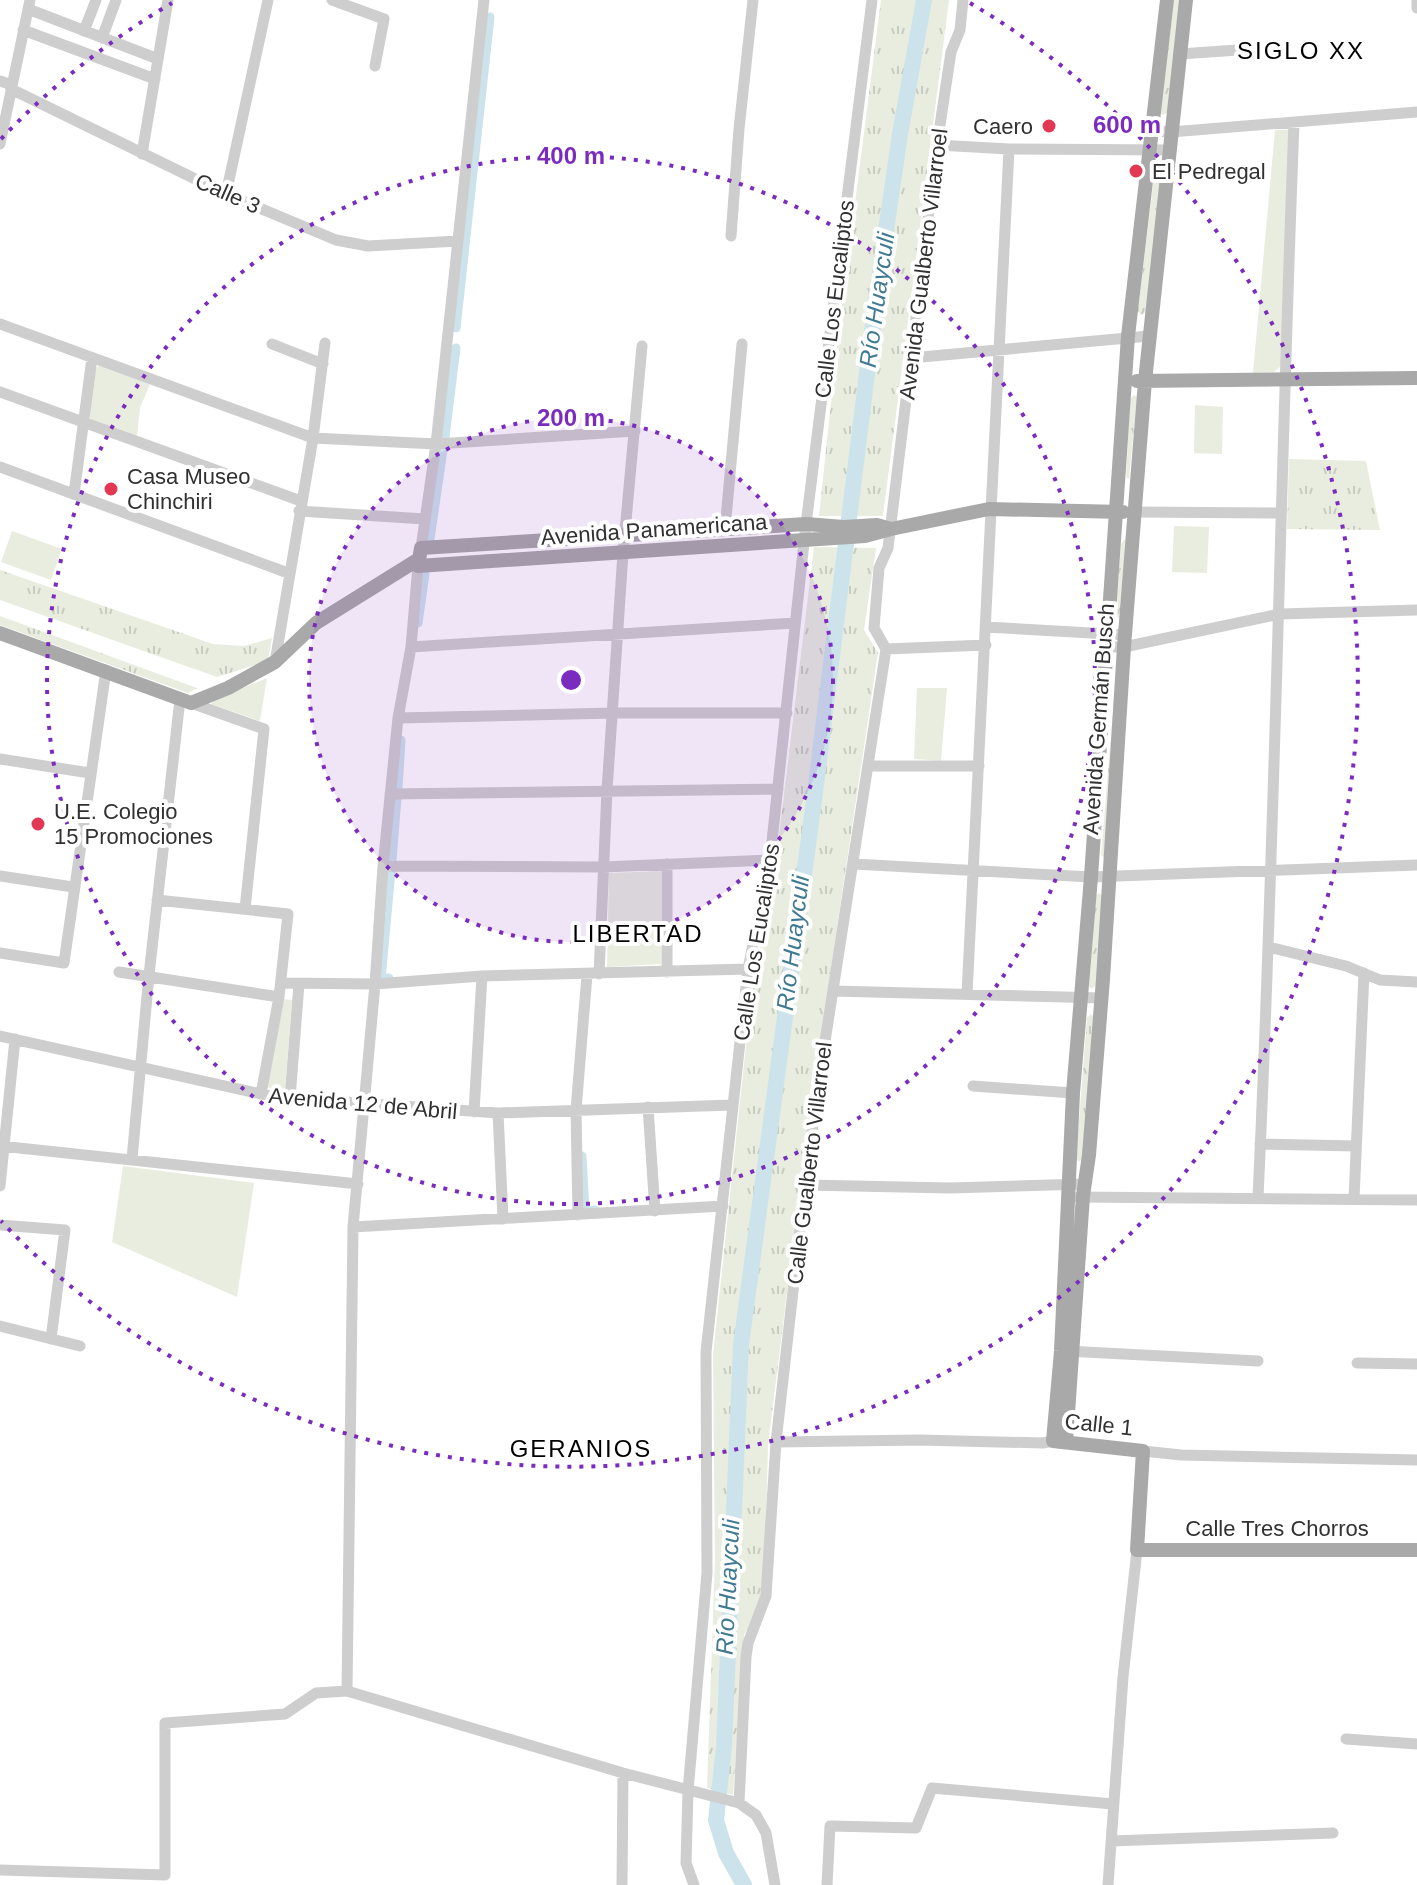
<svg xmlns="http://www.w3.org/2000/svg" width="1417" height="1885" font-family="Arial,sans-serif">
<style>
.grass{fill:url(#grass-tufts)}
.park{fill:#e8eddf}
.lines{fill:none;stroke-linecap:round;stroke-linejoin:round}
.canal{stroke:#cce3ec;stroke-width:9}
.river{stroke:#cce3ec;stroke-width:16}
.minor{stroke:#cecece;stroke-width:11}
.major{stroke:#a9a9a9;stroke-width:14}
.ring{fill:none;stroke:#7b2cbf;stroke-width:4;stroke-dasharray:4 8}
.poi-dot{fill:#e33853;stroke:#fff;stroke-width:3}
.labels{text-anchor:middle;stroke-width:8;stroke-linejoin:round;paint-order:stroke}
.poi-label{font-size:22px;fill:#313131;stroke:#fff;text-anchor:start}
.street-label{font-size:22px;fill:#313131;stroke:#fff}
.neighbourhood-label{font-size:24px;letter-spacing:2px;fill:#000;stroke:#fff}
.water-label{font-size:24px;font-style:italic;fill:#3f7992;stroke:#fff}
.centre{fill:#7b2cbf;stroke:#fff;stroke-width:4}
.ring-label{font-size:24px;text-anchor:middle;font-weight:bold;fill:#7b2cbf;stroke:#fff;stroke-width:8;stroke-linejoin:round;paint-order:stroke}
</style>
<defs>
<pattern id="grass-tufts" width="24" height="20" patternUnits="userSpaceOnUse" patternTransform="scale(2)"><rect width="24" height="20" fill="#e8eddf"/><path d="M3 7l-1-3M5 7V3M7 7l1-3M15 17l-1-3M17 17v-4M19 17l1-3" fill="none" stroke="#c7ccc0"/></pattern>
</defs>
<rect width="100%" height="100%" fill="#fff"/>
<path class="grass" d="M881,0H949L883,516H819L839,328Z
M1174,0H1181L1168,112L1163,115L1160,113Z
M1159,164L1162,167L1146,312L1141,315L1138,311L1155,168Z
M1134,395L1137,397L1129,479L1126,477L1130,399Z
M1289,459L1366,461L1380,530L1287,529Z
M1124,540L1126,541L1119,619L1116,615L1121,544Z
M814,547L876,548L864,630L878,653L810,1108L768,1445L764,1601L744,1635L733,1795L707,1788L715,1560L713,1355L754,970L767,918L776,861Z
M0,570L213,644L244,646L272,638L268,661L217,677L0,600Z
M0,616L197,688L188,693L0,625Z
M1117,664L1105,859L1101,855Z
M1099,893L1103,896L1096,985L1092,989L1089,985L1096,895Z
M1091,1014L1094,1017L1083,1158L1079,1162L1076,1158L1087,1018Z"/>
<path class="park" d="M1275,130H1289L1281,366L1274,372L1253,373Z
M99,366L150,384L140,408L137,436L91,419L88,415L96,368Z
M1195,405L1223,407L1222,454L1194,453Z
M1174,526L1209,527L1207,573L1172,572Z
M12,531L62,549L51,580L1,562Z
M267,678L260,721L211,704L214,700Z
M917,688H947L941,761L914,759Z
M661,871V964L607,967L609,873Z
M284,999L292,1000L285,1089L269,1088L267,1085Z
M123,1166L254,1183L237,1297L112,1242Z"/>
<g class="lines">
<path class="canal" d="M456,328L490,17
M445,437L456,348
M430,539L443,450
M418,623L425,574
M398,789L401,740
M392,861L397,798
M389,978L381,979L391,871
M582,1156L585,1211L595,1210"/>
<path class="river" d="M744,1885L726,1853L716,1820L724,1747L741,1345L815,793L877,293L900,134L924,0"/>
<path class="minor" d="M332,0L384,19L375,66
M1417,0V8
M28,9L158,59
M23,30L155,79
M84,31L96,0
M102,38L116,0
M1180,54L1281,47
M0,81L12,85
M11,89L226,194L336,240L368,246L458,241
M1152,131L1171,132L1417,112
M0,144L30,0
M937,145L1009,149L1170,150
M142,154L168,0
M226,194L268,0
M731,236L739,129L753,0
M0,324L313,438L436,444L635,431
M272,344L323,364
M911,358L1149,336
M0,392L301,501
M0,467L288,573
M74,494L92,358
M299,511L425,519
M1135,512L1280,513
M725,529L742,344
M421,548L436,444L484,0
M986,627L1126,635
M411,647L795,623
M1106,647H1124L1280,614L1417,610
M886,649L986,645
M275,662L313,438L325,343
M191,703L264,729L245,909
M398,718L613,713H787
M0,759L90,773
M870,766H979
M390,794L778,789
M667,864V972
M854,864L1091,877L1417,865
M383,866L603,867L770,860
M0,876L73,887
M157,900L288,914L279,997L261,1094
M1269,947L1346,966L1380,980L1417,982
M0,953L64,963L106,670
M119,972L279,997
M599,974L607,790L623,553L642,346
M281,983L375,984L482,976L748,969
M833,991L1101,998
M967,994L1009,149
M0,1036L261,1094L290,1098L498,1113L732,1105
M973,1086L1073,1093
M290,1098L299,984
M648,1107L655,1211
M474,1112L482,976
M498,1113L503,1219
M1260,1144L1356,1146
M0,1146L358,1184
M132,1159L149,975L180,699
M805,1185L950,1188L1085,1184
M0,1186L15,1039
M1078,1197L1417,1200
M1258,1197C1275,839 1280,481 1294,123
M1354,1199L1364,973
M578,1215L576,1110L587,975
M0,1225L65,1230L51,1339
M353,1227L723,1206
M0,1326L80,1346
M1066,1351L1258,1361
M1357,1363L1417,1364
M776,1442L920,1440L1043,1443L1053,1441
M1143,1451L1181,1455L1417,1460
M347,1691L353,1227L375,984L383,866L398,718L411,647L418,566
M1346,1739L1417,1744
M739,1803L746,1657L748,1643L766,1596L776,1442L805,1185L819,1080L886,649L874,628L879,568L888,548L937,145L951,52L960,30L963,0
M1111,1841L1333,1833
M0,1870L165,1875V1723L285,1714L316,1693L347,1691L623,1773L739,1803L756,1815L766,1833L775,1885
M622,1885L623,1773
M694,1885L686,1863L688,1791L707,1573L706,1352L748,969L770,860L806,524L872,0
M827,1885L830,1826L916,1828L932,1788L1113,1804
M1108,1885L1123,1677L1137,1550"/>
<path class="major" d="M1167,0L1128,336L1091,877L1073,1093L1061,1351L1053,1441L1143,1451L1137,1550H1417
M1137,381L1417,378
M806,524L844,527L877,525L891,529L865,536L804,540L418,566L421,548Z
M891,529L989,509L1123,512
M0,633L191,703L228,688L275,662L316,623L419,559
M1066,1442L1083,1196L1089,1155L1103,979L1124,647L1145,381L1186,0"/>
</g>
<circle cx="571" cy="680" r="262" fill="#7b2cbf" fill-opacity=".12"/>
<g class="ring">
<circle cx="571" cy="680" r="262"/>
<circle cx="571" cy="680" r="524"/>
<path d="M1 139A786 786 0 0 1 172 3M970 3A786 786 0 1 1 1 1221"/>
</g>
<g class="poi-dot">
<circle cx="1049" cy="126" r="8"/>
<circle cx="1136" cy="171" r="8"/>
<circle cx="111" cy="489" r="8"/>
<circle cx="38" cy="824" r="8"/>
</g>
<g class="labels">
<g class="poi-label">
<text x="1033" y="134" text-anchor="end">Caero</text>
<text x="1152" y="179">El Pedregal</text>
<text x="127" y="484">Casa Museo<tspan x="127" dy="25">Chinchiri</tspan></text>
<text x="54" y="819">U.E. Colegio<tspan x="54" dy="25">15 Promociones</tspan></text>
</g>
<g class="street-label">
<text transform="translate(228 193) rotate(24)" y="8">Calle 3</text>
<text transform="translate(923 264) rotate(-83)" y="8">Avenida Gualberto Villarroel</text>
<text transform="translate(834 299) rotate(-83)" y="8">Calle Los Eucaliptos</text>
<text transform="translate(654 529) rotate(-4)" y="8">Avenida Panamericana</text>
<text transform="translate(1098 719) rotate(-86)" y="8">Avenida Germán Busch</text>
<text transform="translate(756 942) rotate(-81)" y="8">Calle Los Eucaliptos</text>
<text transform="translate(363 1103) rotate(5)" y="8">Avenida 12 de Abril</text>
<text transform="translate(809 1163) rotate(-83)" y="8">Calle Gualberto Villarroel</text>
<text transform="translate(1099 1424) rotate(6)" y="8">Calle 1</text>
<text x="1277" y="1536">Calle Tres Chorros</text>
</g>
<g class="neighbourhood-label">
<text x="1301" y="59">SIGLO XX</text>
<text x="638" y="942">LIBERTAD</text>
<text x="581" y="1457">GERANIOS</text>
</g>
<g class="water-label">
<text transform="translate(877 300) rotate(-82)" y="8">Río Huayculi</text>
<text transform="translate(793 943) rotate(-83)" y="8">Río Huayculi</text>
<text transform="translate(728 1587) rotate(-87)" y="8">Río Huayculi</text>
</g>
</g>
<circle cx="571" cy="680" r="12" class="centre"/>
<g class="ring-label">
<text x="1127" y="133">600 m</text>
<text x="571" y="164">400 m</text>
<text x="571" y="426">200 m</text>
</g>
</svg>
